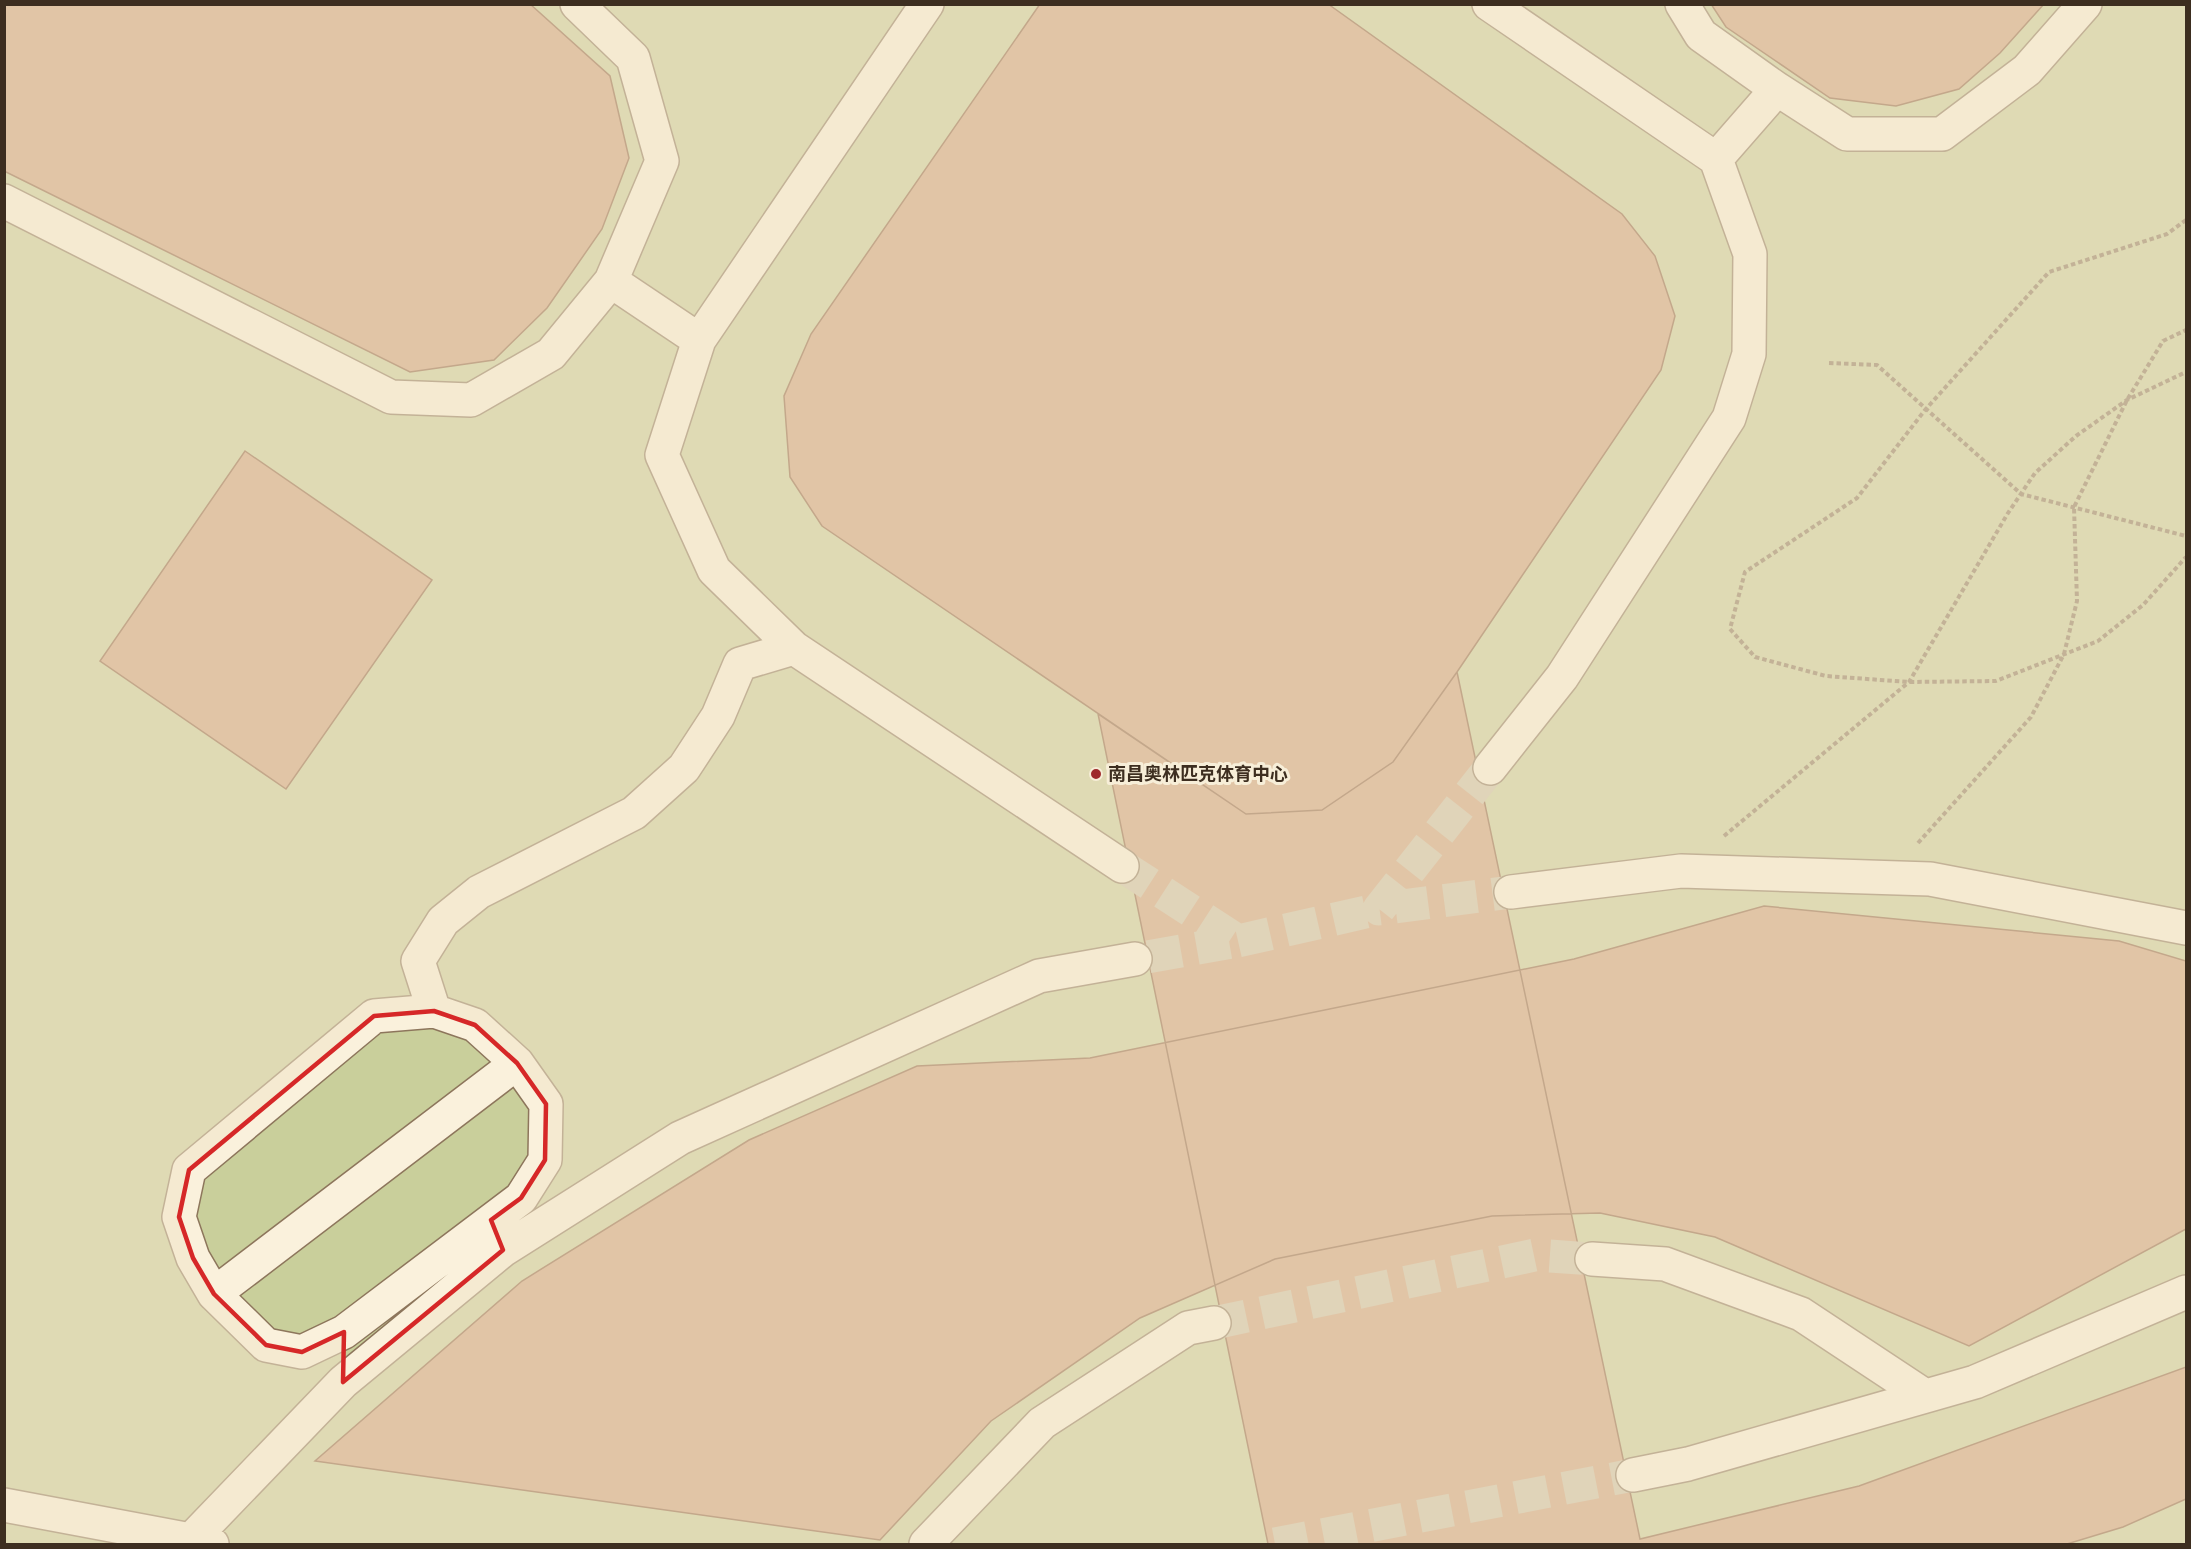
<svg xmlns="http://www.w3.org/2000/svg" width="2191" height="1549" font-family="Merriweather,'Noto Sans SC',serif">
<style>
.pitch{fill:#c9cf9b}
.building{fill:#cf9f7d;stroke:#8d5f41;stroke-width:1.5}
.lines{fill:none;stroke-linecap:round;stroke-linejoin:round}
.minor-tunnel{stroke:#ccc0a6;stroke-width:33;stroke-dasharray:33 16;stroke-linecap:butt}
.minor-casing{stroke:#8d765c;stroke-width:36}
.path{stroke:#8d765c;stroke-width:4;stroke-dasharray:4.5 3;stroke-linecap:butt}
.minor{stroke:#faf1dc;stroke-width:33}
.marked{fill:none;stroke:#d62828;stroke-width:4.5;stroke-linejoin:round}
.poi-dot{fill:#9e2a2b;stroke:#f7eed8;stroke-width:2}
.labels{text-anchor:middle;stroke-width:6;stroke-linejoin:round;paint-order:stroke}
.poi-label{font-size:18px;font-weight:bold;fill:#3d2e20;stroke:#f7eed8;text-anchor:start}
</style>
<rect width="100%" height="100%" fill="#f0e4c8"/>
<path class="pitch" d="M5,5H2186V1544H5Z"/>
<path class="building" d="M4,4H530L610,76L629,158L602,229L547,308L494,360L410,372L4,171Z
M1040,4H1328L1622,214L1655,256L1675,316L1661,370L1457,672L1393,762L1322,810L1246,814L822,526L790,477L784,396L811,334Z
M1711,4H2044L2000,53L1959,89L1896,106L1830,98L1726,27Z
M245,451L432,580L286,789L100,661Z
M1457,672L1640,1539L1859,1486L2186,1367V1499L2123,1527L2067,1544H1268L1098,714L1246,814L1322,810L1393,762Z
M1764,906L2119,941L2186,961V1229L1969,1346L1715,1237L1600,1213L1492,1216L1275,1259L1140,1318L991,1421L880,1540L315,1461L522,1281L749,1140L917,1066L1090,1058L1574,959Z"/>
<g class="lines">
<path class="minor-tunnel" d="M1490,768L1379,909L1511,892
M1122,866L1238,941L1135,959
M1238,941L1379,909
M1214,1323L1535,1255L1592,1259
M1275,1544L1633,1475"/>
<defs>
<path id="minor" d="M1489,4L1716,159
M1682,4L1701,35L1777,89L1847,134H1942L2027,70L2085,4
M4,201L391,397L471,400L551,354L611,281L662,161L633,58L577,4
M611,281L699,340L662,455L714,570L794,648L1122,866
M699,340L927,4
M1490,768L1562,677L1729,418L1749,354L1750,254L1716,159L1777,89
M1511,892L1681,871L1930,879L2186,928
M434,1011L475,1025L517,1063L546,1104L545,1160L521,1198L344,1332L302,1352L266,1345L214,1294L193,1258L179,1217L189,1170L374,1016Z
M434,1011L418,961L443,921L479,892L634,813L684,768L718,716L740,664L794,648
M1592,1259L1665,1264L1801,1314L1925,1396
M214,1294L517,1063
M1633,1475L1688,1464L1975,1382L2186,1292
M4,1505L212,1544
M190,1541L343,1382L503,1250L680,1138L1039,976L1135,959
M926,1544L1042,1423L1188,1328L1214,1323"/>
</defs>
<use href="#minor" class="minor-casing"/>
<path class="path" d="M2186,220L2167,234L2049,272L1925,410L1857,498L1745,572L1730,629L1755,657L1826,676L1909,682L1996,681L2098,641L2143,605L2186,557
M1829,363L1877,365L2021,494L2186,536
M1724,836L1909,682L2008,513L2035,473L2076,436L2127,400L2186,372
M1918,843L2031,717L2064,654L2077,601L2074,507L2127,400L2163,341L2186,330"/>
<use href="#minor" class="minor"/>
</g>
<path d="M0 0H2191V1549H0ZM434,1011L475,1025L517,1063L546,1104L545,1160L521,1198L491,1220L503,1250L343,1382L344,1332L302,1352L266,1345L214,1294L193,1258L179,1217L189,1170L374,1016Z" fill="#f0e4c8" fill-opacity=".55" fill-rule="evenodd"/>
<path class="marked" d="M434,1011L475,1025L517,1063L546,1104L545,1160L521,1198L491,1220L503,1250L343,1382L344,1332L302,1352L266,1345L214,1294L193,1258L179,1217L189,1170L374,1016Z"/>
<circle class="poi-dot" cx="1096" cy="774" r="6"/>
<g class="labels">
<g class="poi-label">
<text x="1108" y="780">南昌奥林匹克体育中心</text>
</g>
</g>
<rect width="2191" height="1549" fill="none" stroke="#3d2e20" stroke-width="12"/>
</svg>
